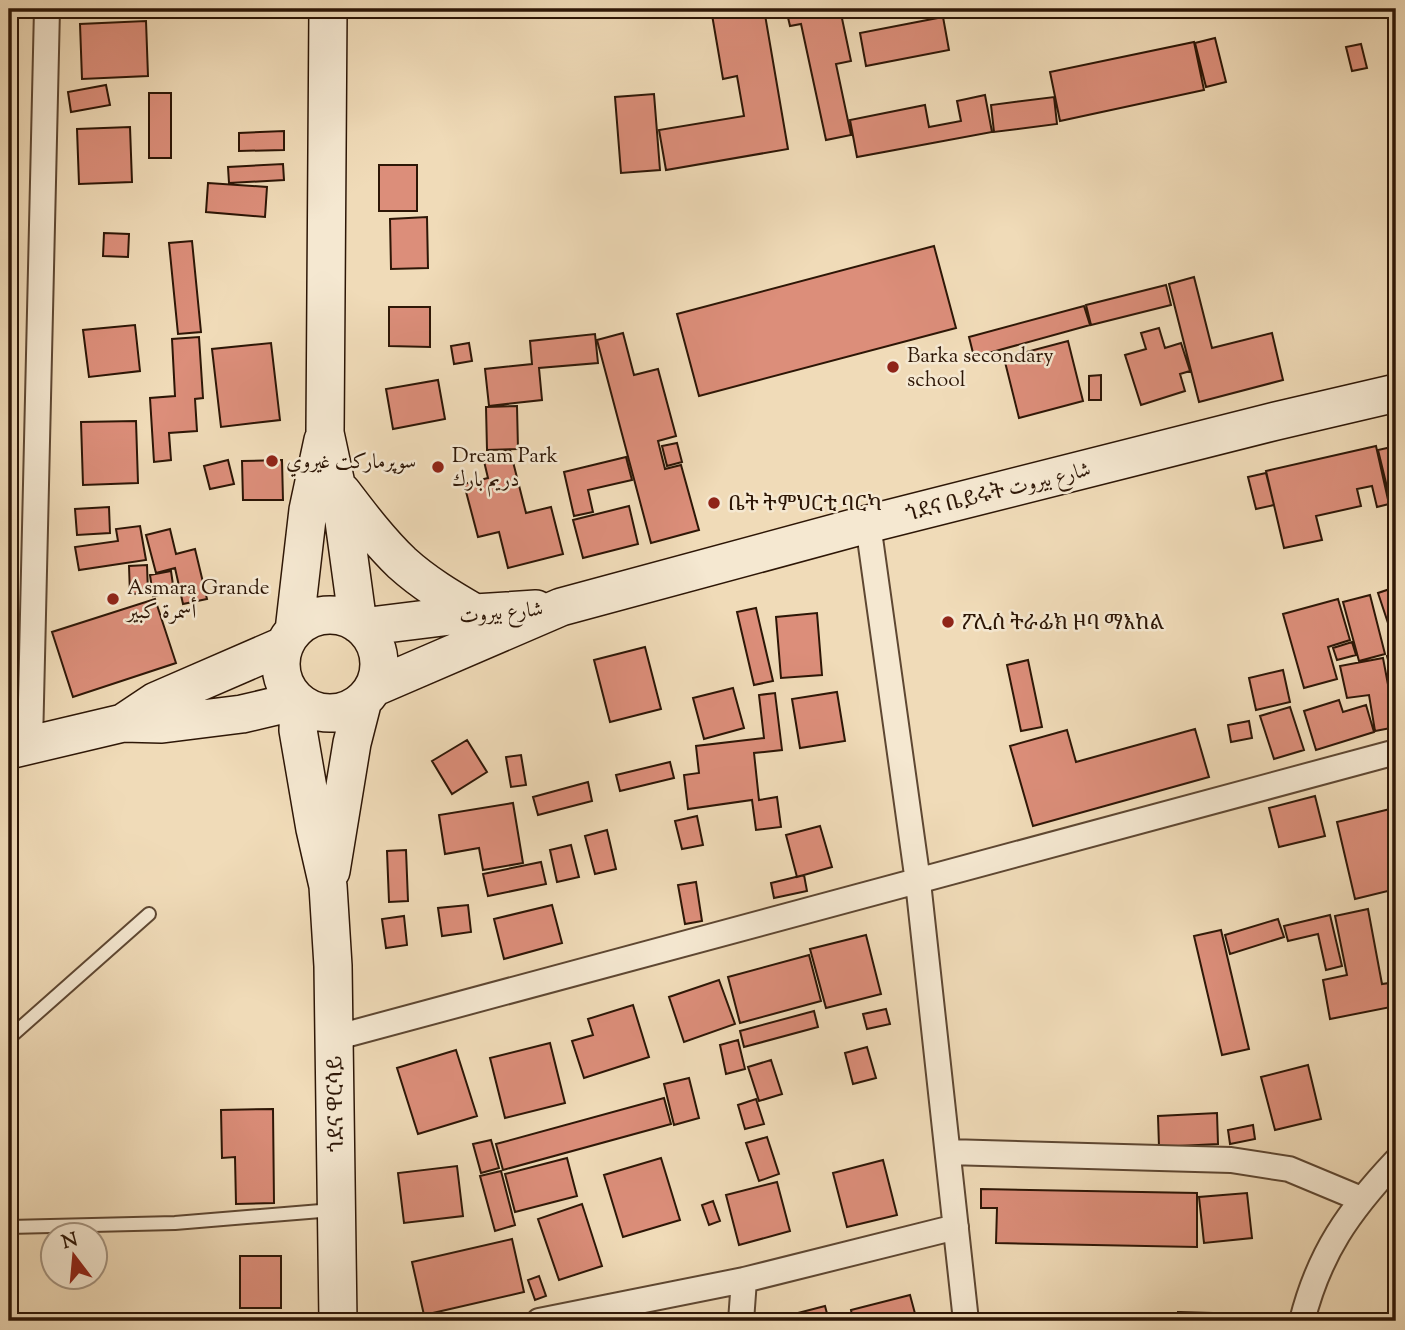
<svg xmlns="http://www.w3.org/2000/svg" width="1405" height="1330" font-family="'Sorts Mill Goudy',Amiri,'Noto Serif Ethiopic',serif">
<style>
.building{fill:#dc8e7a;stroke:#2d1606;stroke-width:2}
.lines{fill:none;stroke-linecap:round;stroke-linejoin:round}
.service-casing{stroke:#5e4732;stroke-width:16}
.minor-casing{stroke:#5e4732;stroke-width:28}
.secondary-casing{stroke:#2d1606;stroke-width:40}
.service{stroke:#f5e8d1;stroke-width:12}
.minor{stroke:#f5e8d1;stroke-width:24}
.secondary{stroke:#f5e8d1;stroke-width:37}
.poi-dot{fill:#8f2418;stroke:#f5e8d1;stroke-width:2.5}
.labels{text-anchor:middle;stroke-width:5;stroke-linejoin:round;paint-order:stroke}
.poi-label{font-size:21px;fill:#2d1606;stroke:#f5e8d1;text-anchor:start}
.street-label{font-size:21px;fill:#2d1606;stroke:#f5e8d1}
</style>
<rect width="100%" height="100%" fill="#f0dbb8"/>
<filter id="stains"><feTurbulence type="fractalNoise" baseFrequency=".00286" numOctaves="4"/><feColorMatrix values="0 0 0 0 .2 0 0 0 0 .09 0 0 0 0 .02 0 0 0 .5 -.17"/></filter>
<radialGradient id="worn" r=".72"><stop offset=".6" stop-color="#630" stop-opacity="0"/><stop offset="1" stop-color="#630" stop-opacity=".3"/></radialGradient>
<path class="building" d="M711,9H764L788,149L666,170L659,130L744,116L737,76L723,79Z
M786,9H840L851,61L836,64L851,135L826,140L801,24L790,26Z
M943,17L949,50L866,66L860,33Z
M146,21L148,76L82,79L80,24Z
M1215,38L1226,82L1206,87L1195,43Z
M1194,42L1204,90L1060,121L1050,72Z
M1361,44L1367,68L1352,71L1346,47Z
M106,85L110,105L71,112L68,92Z
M149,93H171V158H149Z
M654,94L660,170L621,173L615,97Z
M985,95L992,132L857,157L850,120L925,105L929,127L961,121L957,101Z
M1054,97L1057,124L994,132L991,105Z
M130,127L132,182L79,184L77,129Z
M284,131V150L239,151V133Z
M283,164L284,180L229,183L228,167Z
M379,165H417V211H379Z
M208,183L267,187L265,217L206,212Z
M427,217L428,268L391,269L390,219Z
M104,233L129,234L128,257L103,256Z
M192,241L201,332L178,334L169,243Z
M934,246L956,328L699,396L677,314Z
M1194,277L1212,348L1272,333L1283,380L1199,402L1169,284Z
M1166,285L1171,305L1091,325L1086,305Z
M1084,306L1090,325L974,357L969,337Z
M389,307H430V347L389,346Z
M135,325L140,371L89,377L83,330Z
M1159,328L1165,348L1181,343L1190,371L1180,374L1185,391L1141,405L1125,355L1146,349L1141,333Z
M623,333L634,375L658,369L676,436L658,441L665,469L681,465L699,530L651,543L597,340Z
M595,334L598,363L539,368L542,400L489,406L485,369L532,364L530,341Z
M199,337L203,398L195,399L197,431L169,433L171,460L154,462L150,398L175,396L172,339Z
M1068,341L1083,401L1019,418L1004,358Z
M271,343L280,420L221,427L212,349Z
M469,343L472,361L454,364L451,346Z
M1101,375V400H1089V376Z
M438,380L445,419L393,429L386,389Z
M517,406L518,449L487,450L486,407Z
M136,421L138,483L83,485L81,422Z
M677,443L682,462L667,466L662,446Z
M1376,446L1389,504L1377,507L1372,486L1357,489L1361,506L1316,516L1322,540L1284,548L1266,471Z
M1396,446V524L1378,450Z
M510,450L526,513L551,507L563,554L508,568L499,532L478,537L464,484L488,478L483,457Z
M626,457L632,480L588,490L593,512L574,516L564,472Z
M228,460L234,484L210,489L204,466Z
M282,460L283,500H243L242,461Z
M1266,473L1274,505L1256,509L1248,477Z
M629,506L638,544L583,558L573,520Z
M109,507L110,533L77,535L75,509Z
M140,526L146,560L79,570L75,547L118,541L116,529Z
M170,529L176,554L195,549L207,599L183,604L175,568L156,573L146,535Z
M9,560L12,561L11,585L9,584Z
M147,565L148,593L130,594L129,566Z
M171,571L174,592L153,596L150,575Z
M1396,587V644H1395L1378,593Z
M1370,595L1385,654L1359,661L1343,602Z
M155,599L176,663L73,697L52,632Z
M1338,599L1350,640L1328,647L1337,679L1304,688L1283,614Z
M756,608L773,681L754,685L737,612Z
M817,613L822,675L781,678L776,617Z
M1352,642L1356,655L1337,660L1333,648Z
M645,647L661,709L610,722L594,660Z
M1396,654V670L1391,671L1387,656Z
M1383,658L1396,727L1375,731L1369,695L1347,698L1340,666Z
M1028,660L1042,727L1021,731L1007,665Z
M1283,670L1290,702L1256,710L1249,678Z
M733,688L744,728L704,739L693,698Z
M837,692L845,741L800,748L792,699Z
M775,693L782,750L754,753L759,800L777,797L781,827L756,830L752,800L688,809L684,775L699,773L696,746L764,738L759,695Z
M1339,700L1343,712L1366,705L1374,732L1316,750L1304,711Z
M1290,707L1304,750L1274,759L1260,716Z
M1249,721L1252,738L1231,742L1228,725Z
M1195,729L1209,777L1033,826L1010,746L1067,730L1076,762Z
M467,740L487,772L452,794L432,761Z
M521,755L526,785L511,787L506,757Z
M670,762L674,778L620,791L616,775Z
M588,782L592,801L538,815L533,797Z
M1315,796L1325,836L1279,847L1269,808Z
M513,803L523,863L483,870L479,848L445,854L439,815Z
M1390,809L1396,836V889L1355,899L1337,822Z
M697,816L703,845L682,849L675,821Z
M820,826L832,867L797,877L786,835Z
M607,830L616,869L595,874L585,836Z
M571,845L579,877L557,882L550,850Z
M406,850L408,901L389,902L387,851Z
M541,862L546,884L488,896L483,874Z
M804,875L807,891L774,898L771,883Z
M696,882L702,921L685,924L678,885Z
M468,905L471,932L442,936L438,908Z
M552,905L562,943L504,959L494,919Z
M1368,909L1382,984L1396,982V1006L1330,1019L1323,980L1347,975L1335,916Z
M1330,915L1342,966L1326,970L1318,934L1288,941L1284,926Z
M404,916L407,945L386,948L382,919Z
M1278,919L1284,937L1230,954L1225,935Z
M1221,930L1249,1049L1222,1055L1194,936Z
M866,935L881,994L826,1008L810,949Z
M809,955L821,1001L740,1023L728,977Z
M719,980L735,1024L684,1042L669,997Z
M633,1005L649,1057L584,1078L572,1041L593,1035L588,1019Z
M886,1009L890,1024L867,1029L863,1014Z
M814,1011L818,1027L744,1047L740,1031Z
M738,1040L745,1069L726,1074L720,1045Z
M550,1043L565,1103L505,1118L490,1058Z
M867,1047L876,1078L853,1084L845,1053Z
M456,1050L477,1116L418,1134L397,1068Z
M771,1060L782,1094L759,1101L748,1067Z
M1308,1065L1321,1119L1275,1130L1261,1077Z
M689,1078L699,1118L674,1125L664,1084Z
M664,1098L671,1124L503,1170L496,1144Z
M756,1099L764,1124L745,1129L738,1105Z
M273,1109L274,1203L236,1204L235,1157L222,1158L221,1110Z
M1217,1113L1218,1144L1159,1147L1158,1116Z
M1253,1125L1255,1139L1230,1144L1228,1130Z
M767,1137L779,1174L759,1181L746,1143Z
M491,1140L499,1168L481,1173L473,1144Z
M567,1158L577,1196L515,1212L505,1174Z
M661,1158L680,1220L623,1237L604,1175Z
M883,1160L897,1215L847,1227L833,1173Z
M457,1166L463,1216L404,1223L398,1173Z
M501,1171L515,1225L495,1231L480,1176Z
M777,1182L790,1231L739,1245L726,1195Z
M981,1189L1197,1193V1247L996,1243L997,1208H981Z
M1247,1193L1252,1238L1204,1243L1199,1197Z
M713,1201L720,1221L709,1225L702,1205Z
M582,1204L602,1266L559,1280L538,1219Z
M512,1239L524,1292L424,1315L412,1262Z
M240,1256H281V1308H240Z
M539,1276L546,1296L535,1300L528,1280Z
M910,1295L917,1321H853L851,1310Z
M825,1306L829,1321H767Z
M1178,1312L1247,1314V1321H1178Z
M1170,1315V1321H1093Z"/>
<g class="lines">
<defs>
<path id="service" d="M9,1038L149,914
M9,1227L175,1223L333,1210"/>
<path id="minor" d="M868,524L918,882L966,1321
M30,744L47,9
M334,1038L1396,752
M948,1152L1231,1160L1289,1169L1361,1199
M539,1321L744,1280L956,1227
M741,1321L744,1280
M1302,1321C1319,1253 1349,1211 1396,1161"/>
<path id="secondary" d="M328,9L325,433L344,521L358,624
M342,492C361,517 380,542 402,563C424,583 449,598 475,613
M281 664a49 49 0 1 1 98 0a49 49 0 1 1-98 0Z
M362,627L475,613L536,609
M294,631L308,510L323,440
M373,688L561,607L868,524L1276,421L1396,393
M299,703L298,730L315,829L328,886L333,966L338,1321
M123,723L156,701L285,645
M9,750L123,723L162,724L242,714L297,701
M331,871L352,743L363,700"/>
</defs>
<use href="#service" class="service-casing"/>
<use href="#minor" class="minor-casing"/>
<use href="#secondary" class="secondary-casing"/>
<use href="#service" class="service"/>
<use href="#minor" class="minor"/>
<use href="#secondary" class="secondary"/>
</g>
<g class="poi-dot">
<circle cx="893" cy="367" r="7"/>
<circle cx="272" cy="461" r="7"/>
<circle cx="438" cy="467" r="7"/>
<circle cx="714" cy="503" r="7"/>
<circle cx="113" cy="599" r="7"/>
<circle cx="948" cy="622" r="7"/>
</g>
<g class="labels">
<g class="poi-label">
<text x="907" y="362">Barka secondary<tspan x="907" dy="24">school</tspan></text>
<text x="452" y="462">Dream Park<tspan x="452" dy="24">دريم بارك</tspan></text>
<text x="286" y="468">سوپرمارکت غيروي</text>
<text x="728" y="510">ቤት ትምህርቲ ባርካ</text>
<text x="127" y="594">Asmara Grande<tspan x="127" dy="24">أسمرة كبير</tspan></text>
<text x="962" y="629">ፖሊስ ትራፊክ ዞባ ማእከል</text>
</g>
<g class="street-label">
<text transform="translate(998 491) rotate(-14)" y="7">ጎደና ቤይሩት شارع بيروت</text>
<text transform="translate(501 612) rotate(-5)" y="7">شارع بيروت</text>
<text transform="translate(335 1104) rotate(-91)" y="7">ጎደና ዋርሳይ</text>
</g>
</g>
<rect width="1405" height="1330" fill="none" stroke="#f0dbb8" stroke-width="35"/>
<rect x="10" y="10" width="1384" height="1309" fill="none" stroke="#2d1606" stroke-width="3.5"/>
<rect x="18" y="18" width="1370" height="1295" fill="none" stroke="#2d1606" stroke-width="2"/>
<g transform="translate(74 1256) rotate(344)"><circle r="33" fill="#f5e8d1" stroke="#a59480" stroke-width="2"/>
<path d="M0-5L12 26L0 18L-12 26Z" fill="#8f2418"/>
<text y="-10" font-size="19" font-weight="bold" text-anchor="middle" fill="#2d1606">N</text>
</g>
<rect width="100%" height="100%" filter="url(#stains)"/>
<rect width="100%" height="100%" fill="url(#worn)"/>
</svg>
